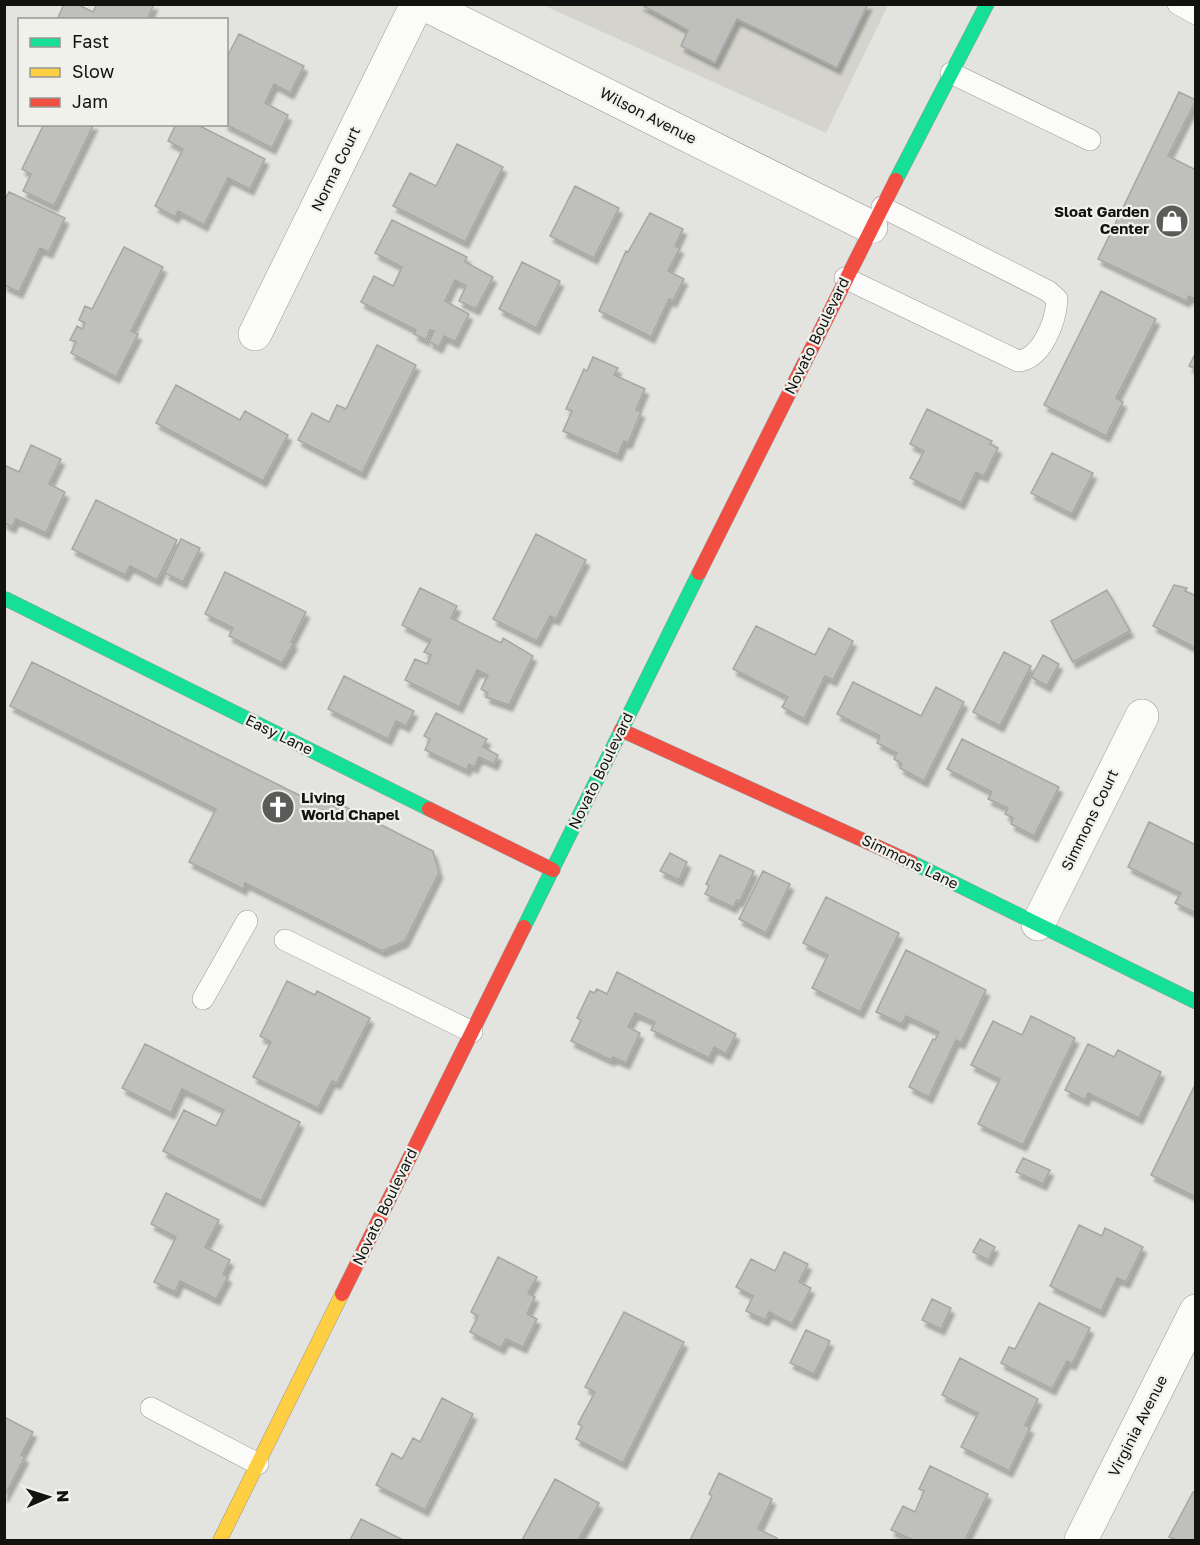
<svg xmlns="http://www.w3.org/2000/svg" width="1200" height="1545" font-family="'Golos Text',sans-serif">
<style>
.built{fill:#d4d4cc}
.building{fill:#bfbfbd;stroke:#a6a6a4;stroke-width:1.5;filter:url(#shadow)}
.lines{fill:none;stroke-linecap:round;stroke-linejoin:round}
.lane-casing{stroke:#999997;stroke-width:22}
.street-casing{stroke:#999997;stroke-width:34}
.fast-casing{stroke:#999997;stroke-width:15}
.slow-casing{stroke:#999997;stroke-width:15}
.jam-casing{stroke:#999997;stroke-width:15}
.lane{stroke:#fbfbfa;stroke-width:21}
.street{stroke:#fbfbfa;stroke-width:33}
.fast{stroke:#16e098;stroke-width:14}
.slow{stroke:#ffcf43;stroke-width:14}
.jam{stroke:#f24e42;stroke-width:14}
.labels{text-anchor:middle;stroke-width:4.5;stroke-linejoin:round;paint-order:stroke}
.street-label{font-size:15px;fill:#121211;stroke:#f1f1ec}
.poi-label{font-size:15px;font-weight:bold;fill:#121211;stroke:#f1f1ec;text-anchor:end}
</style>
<defs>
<filter id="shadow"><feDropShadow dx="3.5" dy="6" stdDeviation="1.5" flood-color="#0004"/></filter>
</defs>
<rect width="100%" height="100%" fill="#e3e3e0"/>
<path class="built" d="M543,5H888L826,133Z"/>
<path class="building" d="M64,4H77L93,12L97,4H154L147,20H57Z
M640,4H868L837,68L737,19L715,63L681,46L688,30Z
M239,34L304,66L290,93L274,84L265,103L288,115L272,148L225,124L226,59Z
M1179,92L1196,100L1168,156L1196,170V300L1189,296L1186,301L1098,259Z
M44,124H94L54,206L23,191L31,174L22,169Z
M176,124H196L265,159L250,189L228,178L204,225L178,211L175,217L155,206L183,149L168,141Z
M457,144L503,167L465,242L393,206L410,173L436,186Z
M575,186L619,208L594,258L550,236Z
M9,192L65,218L49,252L40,248L19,292L4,285V201Z
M650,213L683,229L675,246L680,248L668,271L684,279L673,301L669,299L651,337L599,311L626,251L628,252Z
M392,220L467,257L465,262L493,277L476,309L459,301L466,286L455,280L445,301L469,314L455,342L444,336L439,347L429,342L434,331L430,330L426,340L414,334L416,330L361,302L374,276L393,286L402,267L375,253Z
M124,247L163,267L131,331L138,334L116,377L71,353L76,342L70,340L77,326L82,329L85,323L79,320L85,306L92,309Z
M522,262L560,281L536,328L499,309Z
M1101,291L1156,319L1116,398L1123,402L1106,436L1044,405Z
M377,345L416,365L362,473L298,440L312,413L329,422L337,405L346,409Z
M1196,352V369L1189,366Z
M593,357L618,368L614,375L645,389L636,410L641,412L628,443L624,441L618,455L563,431L572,411L566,409L584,369L587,371Z
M176,385L240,420L245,411L288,435L263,481L156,423Z
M927,409L992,441L990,444L998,448L984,476L976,472L961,503L910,478L924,451L910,444Z
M31,445L61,459L49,484L65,492L46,533L16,519L12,527L4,523V465L19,472Z
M1052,453L1093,473L1072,514L1031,493Z
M96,500L177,540L157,580L130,566L125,575L72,549Z
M536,534L586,560L556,619L550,616L537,641L493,619Z
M181,539L200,548L183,582L165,573Z
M225,572L306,612L291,642L294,643L282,663L229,636L233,628L205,614Z
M1174,585L1187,588L1185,591L1196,596V648L1153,626Z
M420,588L457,606L451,618L501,643L503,638L533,656L509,705L486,697L488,693L481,689L488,675L477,670L459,707L405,680L415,659L427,664L431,655L424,652L431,640L402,625Z
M1107,590L1130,631L1073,662L1051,621Z
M756,626L815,655L829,628L853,641L833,680L825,676L804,719L782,707L788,697L733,669Z
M1004,652L1031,666L1000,726L973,712Z
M1043,655L1059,664L1047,686L1031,677Z
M32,662L319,805L324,796L433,851L439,873L405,941L382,951L245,883L243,889L189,862L216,809L10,706Z
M344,676L414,711L406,726L396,721L388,739L328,709Z
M853,682L921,716L936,687L964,702L924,781L900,768L902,764L894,759L897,753L877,743L880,736L837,714Z
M436,713L487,739L483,747L498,755L494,764L479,757L474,767L469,764L467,770L425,750L430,739L424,736Z
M962,739L1059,787L1034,836L1011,824L1013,818L1005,814L1008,808L988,799L992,792L947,769Z
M1149,822L1196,845V913L1175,903L1181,893L1128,867Z
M670,853L687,862L679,880L660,871Z
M720,855L754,871L740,901L737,900L733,907L705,894L709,886L706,884Z
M763,871L790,884L766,933L739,919Z
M826,897L899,933L860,1012L812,988L828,955L803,943Z
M906,950L986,990L961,1043L956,1040L929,1097L909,1087L933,1039L935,1040L939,1032L906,1016L902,1024L876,1012Z
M617,972L736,1034L726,1054L714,1047L709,1058L651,1030L655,1022L635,1013L628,1027L640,1033L626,1063L613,1057L611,1060L571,1041L581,1020L577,1018L590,991L594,993L597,989L607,994Z
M287,981L315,995L317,991L370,1018L337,1083L332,1081L318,1108L253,1077L271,1042L260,1036Z
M1031,1016L1075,1038L1023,1145L978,1124L1000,1079L971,1065L993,1021L1022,1035Z
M145,1044L300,1122L261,1201L163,1151L184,1110L216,1126L224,1110L182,1089L171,1113L122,1088Z
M1088,1044L1114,1057L1118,1050L1161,1072L1139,1118L1088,1093L1085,1100L1065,1090Z
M1194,1087L1196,1088V1197L1151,1175Z
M1023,1158L1050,1170L1043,1184L1016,1172Z
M166,1193L219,1220L205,1247L230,1260L223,1274L228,1277L216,1299L180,1281L175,1292L154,1282L176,1237L151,1224Z
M1079,1225L1102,1236L1105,1228L1143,1247L1126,1282L1117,1278L1101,1311L1050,1286Z
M980,1239L995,1247L988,1260L973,1252Z
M784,1252L808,1264L799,1282L811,1288L792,1324L769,1312L765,1320L746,1311L753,1296L736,1287L751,1259L775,1271Z
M498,1257L537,1277L528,1293L535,1297L527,1314L537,1319L523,1347L506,1339L501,1348L470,1332L478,1316L471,1312Z
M932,1299L951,1308L941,1329L922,1320Z
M1039,1303L1090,1328L1072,1364L1067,1361L1052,1389L1001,1363L1009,1347L1015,1349Z
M624,1312L684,1342L623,1463L576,1439L582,1426L578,1424L595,1392L585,1387Z
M806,1330L830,1341L814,1374L790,1363Z
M960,1358L1038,1399L1025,1425L1030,1428L1009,1471L961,1447L978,1413L942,1395Z
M442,1398L473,1414L425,1510L376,1485L392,1453L402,1459L413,1438L420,1442Z
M4,1417L33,1432L21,1455L25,1457L4,1497Z
M930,1466L988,1494L965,1540H913L891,1530L903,1506L915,1512L924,1491L919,1489Z
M719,1473L772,1499L758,1529L777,1538L776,1540H690L712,1496L709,1494Z
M555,1479L599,1503L578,1540H522Z
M1193,1492L1196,1494V1540H1176L1169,1537Z
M361,1519L403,1540H350Z"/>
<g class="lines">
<defs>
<path id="lane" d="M1178,4L1196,14
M951,73L1090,140
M845,278L1018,361C1042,359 1056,321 1057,299L1048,291L882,207
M285,940L472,1032
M203,999L247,921
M151,1408L258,1464"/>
<path id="street" d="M424,4L871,227
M255,334L417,4
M1038,924L1142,716
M1081,1540L1196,1311"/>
<path id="fast" d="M896,180L987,4
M6,599L429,809
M911,862L1196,1002
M524,927L699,573"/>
<path id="slow" d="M220,1540L342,1294"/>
<path id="jam" d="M699,573L896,180
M621,730L911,862
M429,809L553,870
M342,1294L524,927"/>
</defs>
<use href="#lane" class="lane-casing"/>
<use href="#street" class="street-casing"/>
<use href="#fast" class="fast-casing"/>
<use href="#slow" class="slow-casing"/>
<use href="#jam" class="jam-casing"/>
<use href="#lane" class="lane"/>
<use href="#street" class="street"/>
<use href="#fast" class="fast"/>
<use href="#slow" class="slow"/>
<use href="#jam" class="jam"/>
</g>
<defs>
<symbol id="shop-disc" viewBox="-11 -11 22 22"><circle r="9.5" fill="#5b5b59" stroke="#f1f1ec"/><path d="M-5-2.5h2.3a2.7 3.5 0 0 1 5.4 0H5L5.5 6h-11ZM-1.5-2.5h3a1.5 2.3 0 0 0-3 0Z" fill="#fff"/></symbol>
<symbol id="church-disc" viewBox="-11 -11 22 22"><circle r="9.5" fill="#5b5b59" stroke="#f1f1ec"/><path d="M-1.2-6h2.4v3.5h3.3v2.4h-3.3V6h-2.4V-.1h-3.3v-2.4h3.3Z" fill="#fff"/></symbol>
</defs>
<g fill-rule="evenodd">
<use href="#shop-disc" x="1153" y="202" width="38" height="38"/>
<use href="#church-disc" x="259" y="788" width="38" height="38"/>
</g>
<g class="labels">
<g class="street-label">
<text transform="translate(648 116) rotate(27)" y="5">Wilson Avenue</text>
<text transform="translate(336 169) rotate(-64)" y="5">Norma Court</text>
<text transform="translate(817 336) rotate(-64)" y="5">Novato Boulevard</text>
<text transform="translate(279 735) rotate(26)" y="5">Easy Lane</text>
<text transform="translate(601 771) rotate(-64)" y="5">Novato Boulevard</text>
<text transform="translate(1090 820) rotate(-64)" y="5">Simmons Court</text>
<text transform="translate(910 862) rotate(26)" y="5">Simmons Lane</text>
<text transform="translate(385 1207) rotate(-64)" y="5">Novato Boulevard</text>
<text transform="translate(1138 1426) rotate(-63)" y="5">Virginia Avenue</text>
</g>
<g class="poi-label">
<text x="1149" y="217">Sloat Garden<tspan x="1149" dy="17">Center</tspan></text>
<text x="301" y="803" text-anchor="start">Living<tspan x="301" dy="17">World Chapel</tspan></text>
</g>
</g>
<rect width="1200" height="1545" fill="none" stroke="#121211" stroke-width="12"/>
<rect x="18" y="18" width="210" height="108" fill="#f1f1ec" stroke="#989894" stroke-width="1.5"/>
<rect x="30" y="38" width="30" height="9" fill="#16e098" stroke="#989894" stroke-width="1.5"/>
<text x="72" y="48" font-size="18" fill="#121211">Fast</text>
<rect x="30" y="68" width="30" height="9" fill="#ffcf43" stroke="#989894" stroke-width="1.5"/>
<text x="72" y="78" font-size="18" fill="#121211">Slow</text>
<rect x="30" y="98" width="30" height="9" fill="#f24e42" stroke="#989894" stroke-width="1.5"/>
<text x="72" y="108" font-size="18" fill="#121211">Jam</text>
<g transform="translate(48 1497) rotate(87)" stroke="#f1f1ec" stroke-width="4.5" paint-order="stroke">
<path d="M0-4.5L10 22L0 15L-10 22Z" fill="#121211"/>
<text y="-9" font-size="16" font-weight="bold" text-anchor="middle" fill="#121211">N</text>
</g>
</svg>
